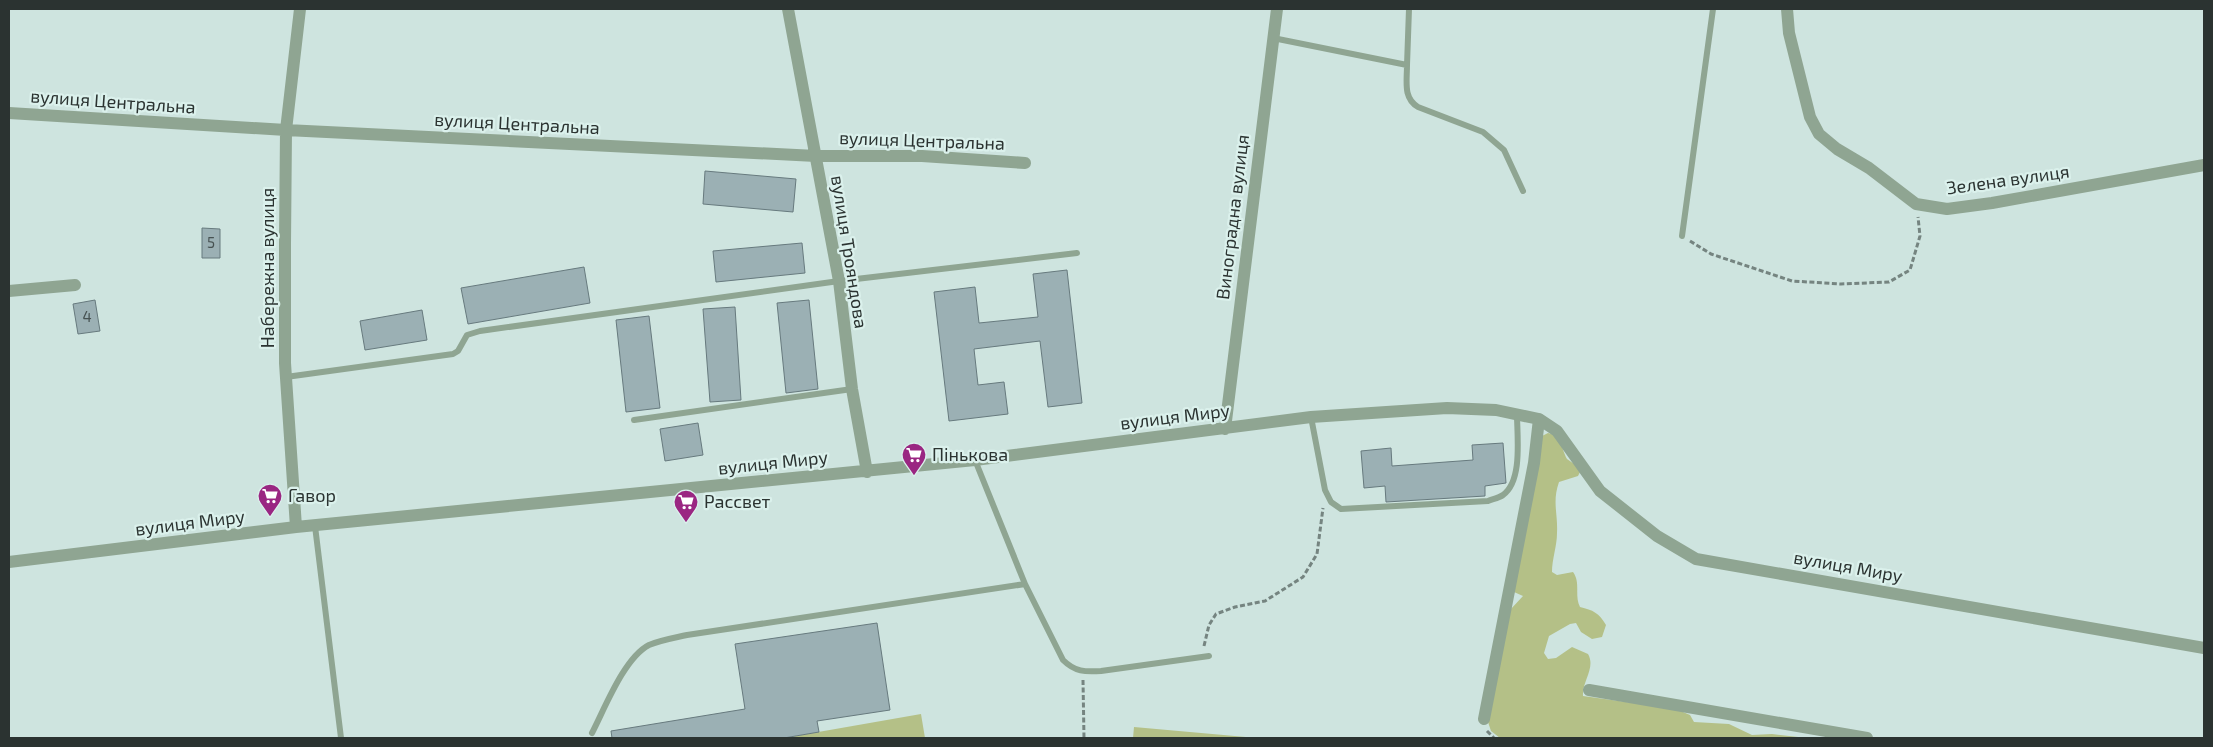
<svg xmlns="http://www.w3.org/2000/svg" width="2213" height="747" font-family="'Exo 2',sans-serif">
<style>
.green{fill:#b4c087}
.building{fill:#9bb0b4;stroke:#677a7e}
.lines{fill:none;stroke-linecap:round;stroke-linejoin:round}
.path{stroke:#758480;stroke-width:3;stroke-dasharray:5 2.5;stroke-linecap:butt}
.lane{stroke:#8fa592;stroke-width:6}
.street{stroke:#8fa592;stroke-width:12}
.labels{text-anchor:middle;stroke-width:4.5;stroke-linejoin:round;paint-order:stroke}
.number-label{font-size:15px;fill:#475252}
.street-label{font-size:18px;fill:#2b3331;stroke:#dbf1ec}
.poi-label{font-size:18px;fill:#2b3331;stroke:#dbf1ec;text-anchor:start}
</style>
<rect width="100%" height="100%" fill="#cee4df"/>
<path class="green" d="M1548,433C1562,436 1561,448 1567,459L1577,466L1580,472L1578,476L1559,482C1552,502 1558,513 1557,533C1557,546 1552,559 1552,572L1557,575L1573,572C1581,583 1574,595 1580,607C1593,610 1599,613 1606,625L1602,637L1592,639L1581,632L1576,623L1570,624L1549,636L1544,653L1548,659L1556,658L1572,647L1588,654C1596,668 1582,681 1583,696L1676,709L1690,715L1694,722L1729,724L1752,735L1772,734L1807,738H1500L1491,731L1487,719L1510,610L1523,596L1514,592L1542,436Z
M921,714L925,738H784Z
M1134,727L1257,738H1133Z"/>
<path class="building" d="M705,171L796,179L793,212L703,204Z
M202,228L220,229V258H202Z
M802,243L805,273L716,282L713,251Z
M584,267L590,303L468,324L461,288Z
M1067,270L1082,403L1048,407L1040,341L974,349L978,385L1004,382L1008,414L949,421L934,292L975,287L979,323L1038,317L1033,274Z
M95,300L100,331L78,334L73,304Z
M809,300L818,389L786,393L777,303Z
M735,307L741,400L710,402L703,309Z
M422,310L427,340L365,350L360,321Z
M649,316L660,408L626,412L616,320Z
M698,423L703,455L665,461L660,429Z
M1503,443L1506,483L1485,486V496L1386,502L1385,486L1364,488L1361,451L1391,448L1392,466L1473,460L1472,445Z
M877,623L890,710L817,721L819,732L784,738H612L611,731L745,709L735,644Z"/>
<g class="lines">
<path class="path" d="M1690,241L1711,254L1792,281L1841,284L1889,282L1910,270L1920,236L1918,217
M1204,646L1209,625L1216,614L1235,607L1265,601L1303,577L1317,554L1323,508
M1083,680L1084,738
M1487,731L1494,738"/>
<path class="lane" d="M1273,38L1407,65C1407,82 1403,98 1418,107L1483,132L1504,150L1523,191
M1407,65L1409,9
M1682,236L1713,9
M286,377L453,354L458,351L467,335L480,331L839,281L1077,253
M1311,417L1325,490L1331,502L1341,509L1488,501C1493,499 1499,498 1503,495C1523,481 1517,436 1517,414
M634,420L852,389
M975,460L1025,584L1063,660C1075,672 1085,672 1101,671L1209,656
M315,526L341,738
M592,733C605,708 624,658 649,645C661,640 674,638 687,635L1025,584"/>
<path class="street" d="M788,9L839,281L852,389L867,472
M1787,9L1789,33L1810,117L1819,134L1837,149L1869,168L1916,204L1947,209L1992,203L2204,165
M9,113L286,130L816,156H922L1025,163
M9,291L75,285
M1539,419L1557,431L1600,491L1657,536L1696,559L2204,648
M1225,429L1277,9
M296,527L285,363V243L286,130L300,9
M9,562L296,527L975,460L1311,417L1447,408L1496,410L1539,419L1534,463L1484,719
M1589,690L1867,738"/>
</g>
<defs>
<symbol id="supermarket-pin" viewBox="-11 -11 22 30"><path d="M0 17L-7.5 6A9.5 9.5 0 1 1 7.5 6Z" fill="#9a2682" stroke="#dbf1ec"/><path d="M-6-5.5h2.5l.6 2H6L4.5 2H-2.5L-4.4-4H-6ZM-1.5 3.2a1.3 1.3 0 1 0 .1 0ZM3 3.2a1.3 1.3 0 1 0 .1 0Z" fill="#fff"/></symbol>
</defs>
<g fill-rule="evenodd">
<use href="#supermarket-pin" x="900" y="441" width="28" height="38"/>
<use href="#supermarket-pin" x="256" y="482" width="28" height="38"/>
<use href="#supermarket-pin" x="672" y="488" width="28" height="38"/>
</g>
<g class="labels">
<g class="number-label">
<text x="211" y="248">5</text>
<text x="87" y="322">4</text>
</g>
<g class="street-label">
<text transform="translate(113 102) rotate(4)" y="6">вулиця Центральна</text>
<text transform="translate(517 124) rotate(3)" y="6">вулиця Центральна</text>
<text transform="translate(922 141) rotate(2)" y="6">вулиця Центральна</text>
<text transform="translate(2008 180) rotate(-8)" y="6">Зелена вулиця</text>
<text transform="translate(1233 217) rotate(-83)" y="6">Виноградна вулиця</text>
<text transform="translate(849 252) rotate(81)" y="6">вулиця Трояндова</text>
<text transform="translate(268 268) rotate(-90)" y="6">Набережна вулиця</text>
<text transform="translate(1175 417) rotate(-7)" y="6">вулиця Миру</text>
<text transform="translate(773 463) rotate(-6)" y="6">вулиця Миру</text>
<text transform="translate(190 523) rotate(-7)" y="6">вулиця Миру</text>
<text transform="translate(1848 567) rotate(10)" y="6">вулиця Миру</text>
</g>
<g class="poi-label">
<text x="932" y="461">Пінькова</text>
<text x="288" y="502">Гавор</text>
<text x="704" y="508">Рассвет</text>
</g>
</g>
<rect width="2213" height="747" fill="none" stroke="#2b3331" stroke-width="20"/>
</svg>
